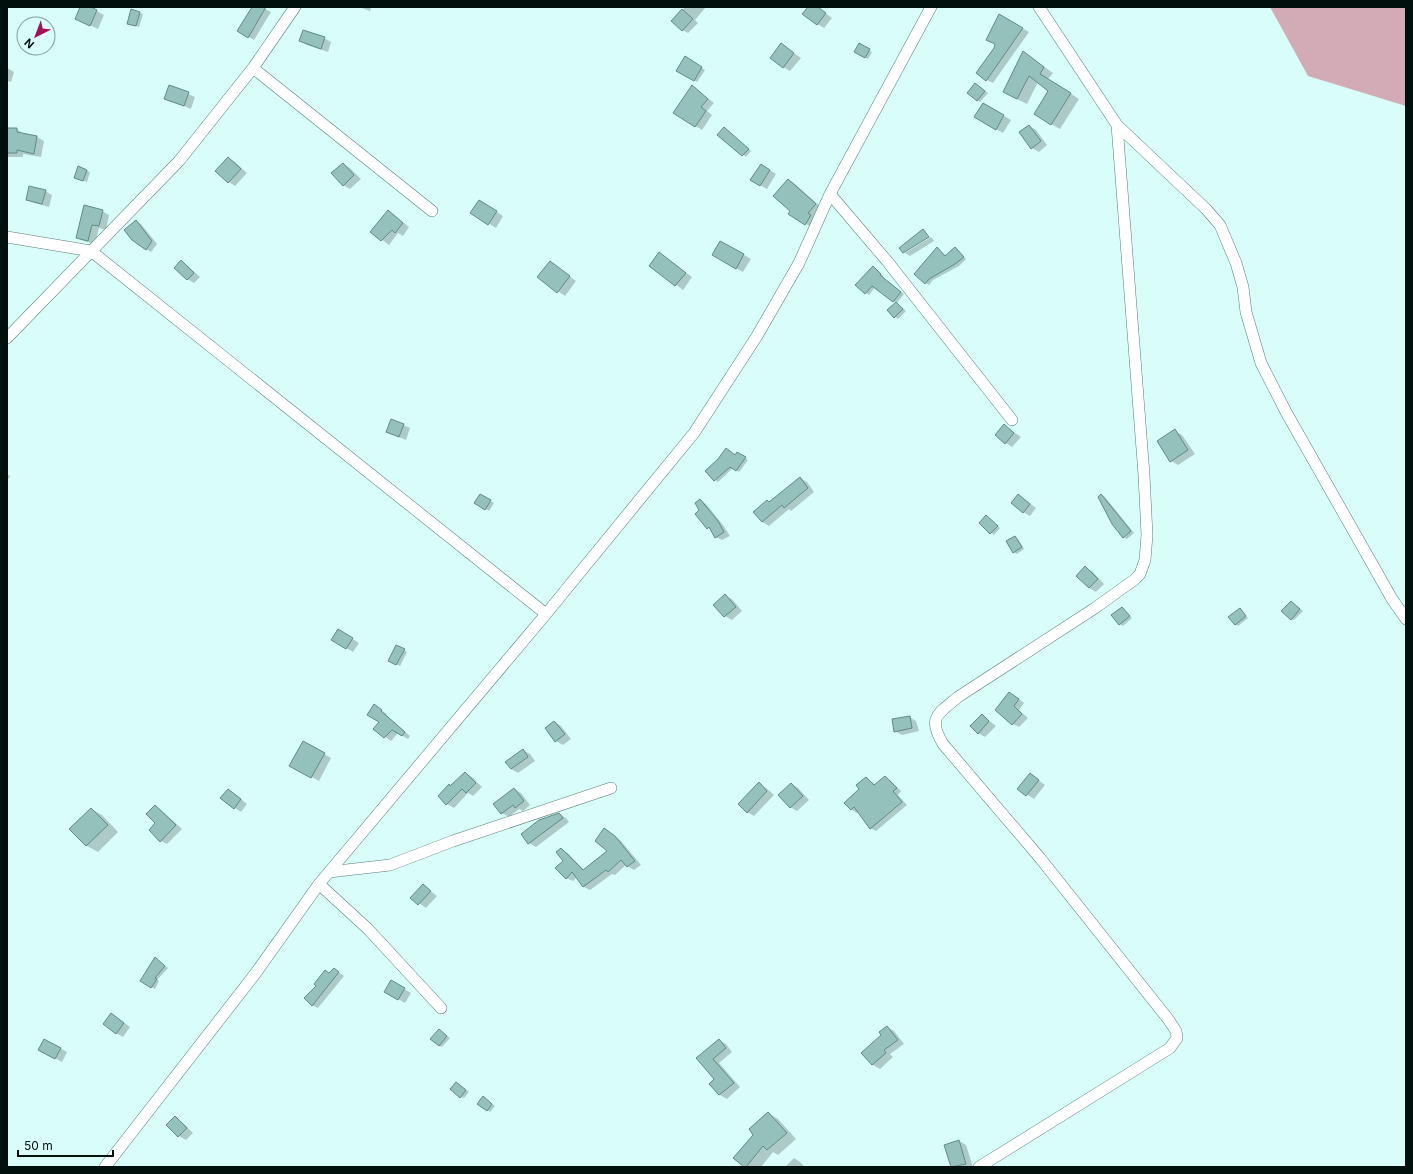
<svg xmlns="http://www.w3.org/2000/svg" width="1413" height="1174" font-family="Inter,sans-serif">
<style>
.forest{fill:#d3abb6}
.shadow{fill:#0003}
.building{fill:#94c1bb;stroke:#608b86}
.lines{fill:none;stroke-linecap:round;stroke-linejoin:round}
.minor-casing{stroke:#547f7a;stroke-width:12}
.minor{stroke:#fff;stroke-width:11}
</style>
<rect width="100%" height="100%" fill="#d9fdf9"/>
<path class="forest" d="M1270,7H1406V106L1308,76Z"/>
<path class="shadow" d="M81,7H89L104,15L98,29L83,22Z
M253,7H261L271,12L254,40L239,31Z
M359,7H371L370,11Z
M685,7H706L695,20L698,23L688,33L682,30L673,21Z
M809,7H817L832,18L824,28L817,24Z
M140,13L143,14L139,27L128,23Z
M999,16L1029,32L993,83L987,80L995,48Z
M324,38L331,42L328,52L307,45L300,41Z
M781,44L801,58L790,71L783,67Z
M860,45L872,52L868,59L856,52Z
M1023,52L1053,73L1048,79L1079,99L1060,129L1051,124L1050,91L1038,82L1027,104L1013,97Z
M685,57L705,70L697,82L678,70Z
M7,68L14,72L11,82L7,81Z
M170,86L195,97L191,109L165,98Z
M692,86L714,103L707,111L712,115L702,130L675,113Z
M979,86L988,93L980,102L977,100Z
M983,104L1011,120L1003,133L976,117Z
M1029,126L1036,130L1047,145L1039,152L1032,148Z
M7,129H17L23,134L37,137L44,141L41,157L23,154V157H7Z
M727,130L751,151L746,157L718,135Z
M228,158L235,162L247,173L235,186L229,182Z
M343,164L350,168L361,179L350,189L343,185Z
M79,168L90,172L87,182L79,179Z
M768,169L776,174L767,189L760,185Z
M789,180L795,184L822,208L813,217L817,220L812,228L806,224L791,210Z
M45,191L52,195L49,207L34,203L27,199Z
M486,205L503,216L496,228L472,213Z
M102,211L109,215L106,230L99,228L95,244L84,241L77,237Z
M389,211L409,227L403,236L398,233L389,245L372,232Z
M136,221L141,224L157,244L151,252L146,249Z
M931,237L934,241L910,256L905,253Z
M721,242L751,259L743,272L713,255Z
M937,248L946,256L955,248L966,259L959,266L933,280L929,285L926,283Z
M660,253L692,277L683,290L650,265Z
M181,262L188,266L200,277L194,283L187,279Z
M550,262L576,281L565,296L538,277Z
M876,269L884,277L883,278L904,294L897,303L906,311L898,319L895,317L896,303L875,287L869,295L856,285Z
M403,425L410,428L406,440L387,432Z
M1005,426L1021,437L1012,447L1006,443Z
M1175,431L1182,435L1195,454L1178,465L1171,461Z
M741,455L748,460L739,472L733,468L718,482L715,480L736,456Z
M7,474L10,476L7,481Z
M800,478L807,482L814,492L791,511L789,509L769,526L762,522L755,512L770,503Z
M481,495L494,503L489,511L476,502Z
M1019,495L1036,508L1030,516L1023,512Z
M1101,495L1105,497L1134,533L1127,539L1123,537Z
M700,500L706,504L723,525L730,536L722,540L716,537L713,531L708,528Z
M987,516L1000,528L994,535L980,523Z
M1015,537L1018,539L1024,549L1017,554L1014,552Z
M1086,568L1092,571L1104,584L1096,592L1089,588L1077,576Z
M725,596L732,599L742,611L732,620L725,616L715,605Z
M1291,602L1303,611L1294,620L1291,619Z
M1122,608L1132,618L1123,626L1120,624Z
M1240,609L1248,618L1238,626L1235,624Z
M345,634L359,643L353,652L332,639Z
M397,646L407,652L400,666L389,661Z
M1015,696L1024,703L1019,710L1028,718L1019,727L1013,724L997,709Z
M374,706L387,714L386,715L410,736L408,739L398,733L391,741L375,729L380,722Z
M982,715L996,726L985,737L978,733Z
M909,717L916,721L919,731L902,735L895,731Z
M555,722L561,726L571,739L563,745L556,741Z
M303,742L331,758L319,781L291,765Z
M523,750L530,754L535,761L518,773L511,769Z
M465,773L472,777L482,787L473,796L468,793L454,808L447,804L439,796L449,786H451Z
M1030,774L1045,785L1034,799L1019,789Z
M885,777L890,780L901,791L898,795L907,805L876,831L870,828L859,811L857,813L852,810L845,803L860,789L866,778L876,785Z
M759,784L766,788L774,795L754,816L747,812Z
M791,784L798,788L809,800L797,811L790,807Z
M514,789L521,793L530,805L523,811L519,809L509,817L502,813Z
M235,794L247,804L241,812L235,808Z
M155,806L161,810L182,829L167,844L161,841L157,823Z
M91,809L102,815L118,832L98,852L87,846L71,829Z
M559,814L566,818L569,822L536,847L529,843Z
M611,833L621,841L641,865L634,870L626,865L615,875L612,874L590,890L584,887L577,877L573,881L566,878L561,849L568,853L584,870L609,851Z
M423,885L437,896L426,908L412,898Z
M158,960L168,968L157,980L159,981L155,989L141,981Z
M334,969L344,976L318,1008L312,1005L330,973Z
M391,981L411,993L405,1003L385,991Z
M118,1018L130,1027L123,1037L116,1033Z
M887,1027L894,1031L904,1044L890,1054L893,1057L880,1069L873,1065L863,1053L882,1036Z
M439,1030L450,1038L442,1047L439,1046Z
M719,1040L726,1044L732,1052L719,1063L740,1087L727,1099L720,1095L710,1084L715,1080L697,1058Z
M60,1048L67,1052L62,1062L46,1053Z
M460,1085L469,1092L464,1098L461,1097Z
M486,1099L495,1106L490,1112L487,1110Z
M768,1113L778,1119L796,1139L778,1155L773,1152L761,1167H745L755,1135Z
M175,1118L182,1122L193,1133L186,1140L179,1136Z
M959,1141L966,1145L973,1167H952L945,1145Z
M794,1158L800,1162L805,1167H785Z"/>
<path class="building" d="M80,7H91L97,10L90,26L75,19Z
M252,7H266L248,38L237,31Z
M808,7H818L826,13L817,25L802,14Z
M131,9L140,12L136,26L127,24Z
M682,9L693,19L682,31L671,21Z
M999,14L1023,28L986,81L976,73L994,48L995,44L986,40Z
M303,30L325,37L321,49L299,41Z
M781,43L794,53L783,68L770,58Z
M859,43L870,49L865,58L854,52Z
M1023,51L1044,67L1040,74L1071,93L1051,125L1034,114L1048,91L1029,76L1017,99L1003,92Z
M685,56L702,67L694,81L676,71Z
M975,83L985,91L977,101L967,93Z
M169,85L189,92L184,106L164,99Z
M692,85L708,99L701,107L706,111L695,127L673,113Z
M983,103L1004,115L996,130L974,117Z
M1029,125L1041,141L1031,149L1019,132Z
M724,127L749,149L742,156L717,135Z
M7,128H17V132L37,136L34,154L17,150V153H7Z
M228,157L241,169L228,183L215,171Z
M343,163L354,175L343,186L331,173Z
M761,164L770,170L760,186L750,180Z
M78,166L87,170L83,181L74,178Z
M788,179L816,204L808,213L811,215L805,225L788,214L790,211L773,196Z
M29,186L46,190L42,204L26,200Z
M479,200L497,211L488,225L470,213Z
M84,205L103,210L99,226L92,225L88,241L76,238Z
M388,210L403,223L395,233L392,230L381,241L370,232Z
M136,220L152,241L146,250L132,240L124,230Z
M923,229L929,237L903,253L899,248Z
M720,241L744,254L736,269L712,255Z
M937,247L945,256L955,247L964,257L955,264L929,279L925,284L914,274Z
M659,252L686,273L675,286L649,266Z
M181,260L194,273L187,280L174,268Z
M550,261L570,276L557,293L537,277Z
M873,266L881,274L880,275L901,292L893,302L872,286L865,294L855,285Z
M896,302L903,309L894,318L887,310Z
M391,419L404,424L399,437L386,432Z
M1004,424L1014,433L1005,444L995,435Z
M1175,429L1188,450L1170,462L1157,441Z
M726,448L735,455L737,452L746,457L736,471L730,467L714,481L705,471L718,459Z
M800,477L808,488L784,508L782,505L762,522L753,512L767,500L769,502Z
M480,494L491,500L485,510L474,503Z
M1018,494L1030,504L1023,513L1011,503Z
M1101,494L1131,531L1123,538L1112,524L1098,497Z
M700,499L718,521L724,532L715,538L709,527L707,529L695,514L699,510L695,503Z
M986,515L998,526L990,534L979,523Z
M1015,536L1022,547L1013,553L1006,541Z
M1085,566L1098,579L1089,588L1076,576Z
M725,594L736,607L724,617L713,605Z
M1291,601L1300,609L1291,620L1281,611Z
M1122,607L1130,616L1119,625L1111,615Z
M1240,608L1246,616L1235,625L1228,617Z
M338,629L353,638L346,649L331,640Z
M396,645L405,649L396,665L388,661Z
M1009,692L1019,699L1014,706L1022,714L1012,725L995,710Z
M374,704L382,710L381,711L405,732L402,736L392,730L384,738L373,729L379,722L367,715Z
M982,714L989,721L978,734L970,726Z
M910,716L912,728L894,732L892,719Z
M554,721L565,734L555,742L545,728Z
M303,741L325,753L311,778L289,766Z
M523,749L528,757L511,769L505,762Z
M465,772L476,783L466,793L462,789L446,805L438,796L449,784L450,786Z
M1030,773L1039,780L1026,796L1017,789Z
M885,776L897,788L893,791L902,802L870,829L854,807L851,810L844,803L859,789L856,785L866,777L874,785Z
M759,782L767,791L747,813L738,804Z
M791,783L803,796L790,808L778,795Z
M514,788L524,801L515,808L513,805L501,814L493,804Z
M228,789L241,799L234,809L220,798Z
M155,805L176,825L160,842L149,830L155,823L146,814Z
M91,808L108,825L86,846L69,829Z
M559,813L563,818L528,844L521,834L539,820Z
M604,828L615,836L635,861L627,867L621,860L608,872L606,870L583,887L572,872L566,879L555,868L563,861L556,852L561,848L583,870L607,851L595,841Z
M423,884L431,891L418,905L410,898Z
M155,957L165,966L155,978L157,979L151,988L140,981Z
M334,968L339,972L312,1006L304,998L316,986L314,984L325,970L329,973Z
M391,980L405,988L398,1000L384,992Z
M111,1013L124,1023L116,1034L103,1024Z
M887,1026L898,1040L884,1050L886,1053L872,1065L861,1053L881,1035L879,1032Z
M439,1029L447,1036L439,1046L430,1039Z
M44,1039L61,1048L55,1059L38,1050Z
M719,1039L726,1048L713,1059L734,1083L719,1095L709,1084L714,1079L696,1058Z
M456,1082L466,1090L460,1098L450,1089Z
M483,1096L492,1104L487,1111L477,1104Z
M768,1112L787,1133L767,1150L763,1146L746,1167H744L733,1158L753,1135L749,1129Z
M175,1116L187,1128L178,1137L166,1125Z
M959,1140L966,1164L951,1167L944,1145Z"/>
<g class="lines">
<defs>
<path id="minor" d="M1039,7L1117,125L1206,209L1220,225L1236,263L1243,287L1246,312L1261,363L1286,412L1392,599L1406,619
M253,68L432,211
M830,194L887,261L1012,420
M7,237L91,251L546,614
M7,338L179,161L253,68L295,7
M329,872L390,865L453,841L611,788
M319,884L368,929L441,1008
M105,1167L255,974L319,884L546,614L694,433L757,336L799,263L830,194L931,7
M979,1167L1170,1048L1177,1038L1176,1031L1168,1019L1040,858L943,744C927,717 938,714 958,697L1095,608L1134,580L1140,574L1145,560L1147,535L1144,475L1117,125"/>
</defs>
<use href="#minor" class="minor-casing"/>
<use href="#minor" class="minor"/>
</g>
<rect width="1413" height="1174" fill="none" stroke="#010f0d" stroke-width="16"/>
<g transform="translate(36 36) rotate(222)"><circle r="19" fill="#d9fdf9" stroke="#839e9b"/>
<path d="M0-3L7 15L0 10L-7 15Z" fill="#a21156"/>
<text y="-6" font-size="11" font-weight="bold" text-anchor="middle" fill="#010f0d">N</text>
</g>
<path d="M18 1150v6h95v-6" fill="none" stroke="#010f0d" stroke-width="2"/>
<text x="24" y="1150" font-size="12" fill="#010f0d" stroke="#d9fdf9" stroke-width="3" paint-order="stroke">50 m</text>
</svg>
